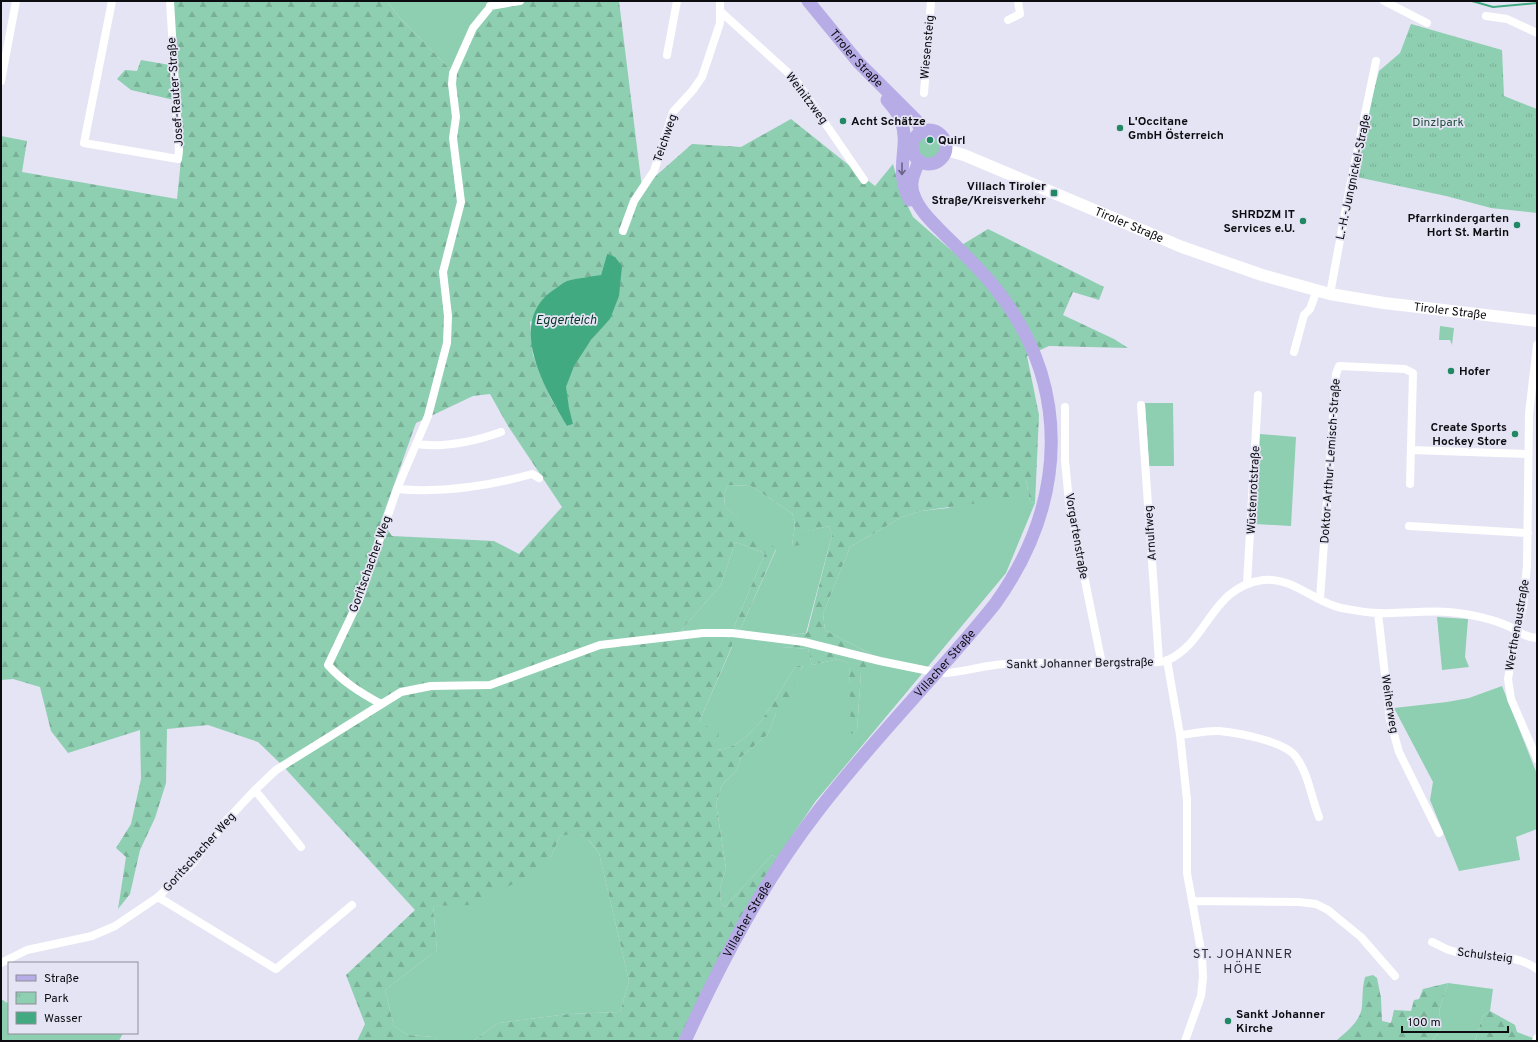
<svg xmlns="http://www.w3.org/2000/svg" width="1538" height="1042" font-family="Overpass,sans-serif">
<style>
.grass{fill:#8eceb1}
.forest{fill:url(#forest-firs);fill-rule:evenodd}
.park{fill:url(#park-tufts)}
.water{fill:#41aa81}
.lines{fill:none;stroke-linecap:round;stroke-linejoin:round}
.stream{stroke:#41aa81;stroke-width:2}
.minor{stroke:#fff;stroke-width:8}
.secondary{stroke:#fff;stroke-width:12}
.primary{stroke:#b8ace7;stroke-width:13}
.oneway{stroke:#6b6487}
.poi-dot{fill:#228864;stroke:#e5e4f4;stroke-width:1.5}
.labels{text-anchor:middle;stroke-width:3.5;stroke-linejoin:round;paint-order:stroke}
.street-label{font-size:12px;fill:#0d0c11;stroke:#e5e4f4}
.poi-label{font-size:12px;font-weight:bold;fill:#0d0c11;stroke:#e5e4f4;text-anchor:start}
.park-label{font-size:12px;fill:#1f4b39;stroke:#e5e4f4}
.water-label{font-size:13px;font-style:italic;fill:#0b3928;stroke:#e5e4f4}
.neighbourhood-label{font-size:13px;letter-spacing:1px;fill:#2f2d3a;stroke:#e5e4f4}
</style>
<defs>
<pattern id="forest-firs" width="22" height="20" patternUnits="userSpaceOnUse"><rect width="22" height="20" fill="#8eceb1"/><path d="M5 1l3.5 6h-7zM16 11l3.5 6h-7z" fill="#79b097"/></pattern>
<pattern id="park-tufts" width="24" height="20" patternUnits="userSpaceOnUse"><rect width="24" height="20" fill="#8eceb1"/><path d="M3 7l-1-3M5 7V3M7 7l1-3M15 17l-1-3M17 17v-4M19 17l1-3" fill="none" stroke="#79b097"/></pattern>
</defs>
<rect width="100%" height="100%" fill="#e5e4f4"/>
<path class="grass" d="M387,1H489L491,6L453,72L400,18Z
M916 147a14 14 0 1 1 28 0a14 14 0 1 1-28 0Z
M1440,326L1454,328L1452,345L1450,340H1439Z
M1145,403H1173L1174,466H1149Z
M1260,434L1296,437L1291,526L1255,524Z
M1026,480L1030,502L1035,503L1006,573L815,802L777,858L772,855L725,907L721,903L720,888L726,869L716,803L722,785L737,770L741,757L768,734L776,713L803,666L795,667C777,695 752,750 715,750L699,722L732,647V638L681,630L721,585L735,542L765,553L734,627L740,630L776,550L725,507L724,494L728,485L751,486L792,513L795,524L792,546L806,531L829,526L832,535L806,633L782,636V647L808,649L812,665L838,659L849,663L852,733L857,731L861,672L877,657L825,630L823,614L850,547L902,517L921,511L948,508Z
M1437,617L1468,619L1465,657L1469,667L1442,670Z
M1502,686L1537,774V829L1516,837L1520,860L1459,871L1430,800L1433,782L1394,708L1447,702L1469,698Z
M575,832L586,837L599,853L629,981L620,1012L568,1014L498,1023L473,1041H437L435,1037L408,1035L394,1026L385,990L437,950L433,906L451,905L551,857L560,836Z
M1448,983L1493,989L1490,1011L1483,1015L1475,1041H1430L1434,1039L1442,1027L1439,1011Z
M1,999L9,1004V1033H123L119,1041H1Z"/>
<path class="forest" d="M172,1H387L400,18L453,72L467,31L491,6L527,1H619L642,188L692,144L741,147L791,119L875,186L893,164L900,190L913,217L952,251L988,229L1104,287L1099,300L1073,292L1063,315L1114,339L1128,348L1049,346L1027,356L1039,415L1035,503L1030,502L1026,480L1007,499L921,511L902,517L850,547L823,614L825,630L877,657L876,671L861,672L857,731L851,734L849,663L838,659L812,665L808,649L782,647V636L807,633L832,535L829,526L807,531L802,545L792,546L795,524L792,513L751,486L728,485L724,494L725,507L776,549L740,630L734,627L765,553L735,542L721,585L681,630L732,638V646L699,722L719,733L715,750C752,750 777,695 795,667L803,665L785,708L776,713L768,734L741,757L737,770L722,785L716,803L726,869L720,888L721,903L725,907L772,855L777,858L678,1041H473L498,1023L568,1014L620,1012L629,981L599,853C585,835 584,831 560,836L551,857L519,881L470,905L433,906L437,950L385,990L394,1026L408,1035L435,1037L437,1041H357L365,1024L346,975L415,910L282,765L258,742L208,725L167,729L166,783L155,818L140,850L130,894L118,909L126,857L116,848L131,824L141,779L140,730L68,753L51,731L40,687L13,679L1,680V136L27,141L22,172L177,199L182,150L178,101L131,90L117,79L125,70L137,71L141,60L176,66ZM607,254L610,319C594,336 569,363 566,387C565,399 570,413 573,424L567,426L551,399L533,355L530,322L601,275ZM490,394L508,426L562,507L519,554L494,541L392,536L381,521L416,423L473,396Z
M1373,975L1377,978L1381,998L1382,1021L1391,1023L1394,1010L1411,1011L1414,1000L1419,999L1423,989L1448,983L1439,1011L1442,1027L1434,1039L1430,1041H1336C1346,1032 1361,1021 1362,1006C1363,994 1362,989 1365,977Z
M1490,1011L1515,1025L1517,1032L1533,1038L1532,1041H1475L1483,1015Z"/>
<path class="park" d="M1411,24L1502,50L1504,96L1537,109V213L1491,208L1446,196L1352,176L1379,71L1400,53Z"/>
<path class="water" d="M607,254L615,257L622,266L619,296L610,319L591,340L574,366L566,387L569,408L573,424L567,426C546,390 506,324 552,291C557,288 562,283 567,281C578,278 590,277 601,275Z"/>
<g class="lines">
<path class="stream" d="M1472,1L1493,7L1537,3"/>
<path class="minor" d="M112,1L84,143L178,159L179,151L170,1
M1384,1L1427,23
M490,6L520,1
M720,11L795,79L864,180
M1486,16L1507,19L1537,33
M1008,20L1020,14L1018,1
M667,55L677,1
M1,81L16,1
M924,93L931,1
M623,231L634,201L654,171L673,112L693,90L702,77L720,23V1
M1330,294L1350,186L1376,61
M1537,345L1529,414L1527,566L1523,606L1514,642L1508,679L1511,699L1537,759
M1294,352L1304,315L1310,309L1317,290
M1141,405L1159,661
M1065,407V461L1069,502L1102,664
M417,444C446,448 473,442 501,432
M1411,450L1528,454
M397,489C442,493 489,486 532,474L539,478
M1409,526L1528,533
M1247,584L1258,395
M1320,599L1336,374L1339,366L1405,369L1413,373L1410,484
M1378,613L1390,720L1399,752L1439,833
M1167,660L1180,735L1187,800V873L1202,956L1203,977L1201,996L1185,1041
M945,673C965,672 984,665 1005,664C1051,660 1099,667 1145,663C1152,662 1162,663 1168,660C1208,642 1211,587 1263,580C1293,577 1314,602 1341,608C1353,610 1366,613 1379,613C1402,614 1426,610 1449,612C1468,614 1490,618 1508,626C1521,632 1521,636 1537,638
M381,704C361,693 343,682 328,665L359,600L397,489L428,416L447,343L448,316L443,272L461,202L453,138L456,117L452,84L453,73L473,28L495,1
M1180,735C1192,734 1207,730 1219,731C1238,733 1285,741 1296,757C1309,775 1311,797 1319,817
M255,790L301,847
M158,897L276,969L352,905
M1192,901L1299,902L1316,904L1328,910L1361,937L1395,976
M1432,942C1437,944 1443,948 1449,950C1478,960 1511,950 1537,969
M1,963L27,950L92,936L115,926L158,897L192,864L225,822L255,790L276,770L401,692L431,686L490,685L600,645L703,633H732L804,642L880,661L929,671
M1536,1041L1537,1038"/>
<path class="secondary" id="s1" d="M946,150L964,155L1182,247L1262,275L1330,294L1384,303L1537,321"/>
<g class="primary">
<path id="s2" d="M808,1L858,62L916,120L922,132"/>
<path d="M887,100C892,106 899,114 901,121C911,147 893,169 910,200"/>
<circle cx="929" cy="147" r="17"/>
<path id="s3" d="M685,1041C722,960 763,882 818,811C873,739 938,675 995,604C1068,502 1073,382 992,284C977,266 960,250 943,233C933,223 921,212 915,198C908,184 914,174 919,161"/>
</g>
</g>
<defs><path id="oneway-shaft" d="M-6 0H5M1.5-3L5.5 0L1.5 3" fill="none" stroke-width="1.6" stroke-linecap="round" stroke-linejoin="round"/></defs>
<use class="oneway" href="#oneway-shaft" transform="translate(902 169) rotate(90)"/>
<g class="poi-dot">
<circle cx="843" cy="121" r="4"/>
<circle cx="1120" cy="128" r="4"/>
<circle cx="930" cy="140" r="4"/>
<rect x="1050" y="189" width="8" height="8" rx="2"/>
<circle cx="1303" cy="221" r="4"/>
<circle cx="1517" cy="225" r="4"/>
<circle cx="1451" cy="371" r="4"/>
<circle cx="1515" cy="434" r="4"/>
<circle cx="1228" cy="1021" r="4"/>
</g>
<g class="labels">
<g class="street-label">
<text transform="translate(927 47) rotate(-85)" y="4">Wiesensteig</text>
<text dy="4" stroke="none"><textPath href="#s2" startOffset="75">Tiroler Straße</textPath></text>
<text transform="translate(175 92) rotate(-94)" y="4">Josef-Rauter-Straße</text>
<text transform="translate(807 98) rotate(53)" y="4">Weinitzweg</text>
<text transform="translate(665 138) rotate(-71)" y="4">Teichweg</text>
<text transform="translate(1353 177) rotate(-78)" y="4">L.-H.-Jungnickel-Straße</text>
<text dy="4" stroke="none"><textPath href="#s1" startOffset="198">Tiroler Straße</textPath></text>
<text dy="4" stroke="none"><textPath href="#s1" startOffset="532">Tiroler Straße</textPath></text>
<text transform="translate(1330 461) rotate(-86)" y="4">Doktor-Arthur-Lemisch-Straße</text>
<text transform="translate(1253 490) rotate(-87)" y="4">Wüstenrotstraße</text>
<text transform="translate(1150 533) rotate(-94)" y="4">Arnulfweg</text>
<text transform="translate(1077 536) rotate(80)" y="4">Vorgartenstraße</text>
<text transform="translate(370 564) rotate(-70)" y="4">Goritschacher Weg</text>
<text transform="translate(1517 625) rotate(-80)" y="4">Werthenaustraße</text>
<text dy="4" stroke="none"><textPath href="#s3" startOffset="461">Villacher Straße</textPath></text>
<text transform="translate(1080 663) rotate(-1)" y="4">Sankt Johanner Bergstraße</text>
<text transform="translate(1390 704) rotate(81)" y="4">Weiherweg</text>
<text transform="translate(199 852) rotate(-48)" y="4">Goritschacher Weg</text>
<text dy="4" stroke="none"><textPath href="#s3" startOffset="137">Villacher Straße</textPath></text>
<text transform="translate(1485 955) rotate(7)" y="4">Schulsteig</text>
</g>
<g class="poi-label">
<text x="851" y="125">Acht Schätze</text>
<text x="1128" y="125">L'Occitane<tspan x="1128" dy="14">GmbH Österreich</tspan></text>
<text x="938" y="144">Quirl</text>
<text x="1046" y="190" text-anchor="end">Villach Tiroler<tspan x="1046" dy="14">Straße/Kreisverkehr</tspan></text>
<text x="1295" y="218" text-anchor="end">SHRDZM IT<tspan x="1295" dy="14">Services e.U.</tspan></text>
<text x="1509" y="222" text-anchor="end">Pfarrkindergarten<tspan x="1509" dy="14">Hort St. Martin</tspan></text>
<text x="1459" y="375">Hofer</text>
<text x="1507" y="431" text-anchor="end">Create Sports<tspan x="1507" dy="14">Hockey Store</tspan></text>
<text x="1236" y="1018">Sankt Johanner<tspan x="1236" dy="14">Kirche</tspan></text>
</g>
<g class="park-label">
<text x="1438" y="126">Dinzlpark</text>
</g>
<g class="water-label">
<text x="566" y="324">Eggerteich</text>
</g>
<g class="neighbourhood-label">
<text x="1243" y="958">ST. JOHANNER<tspan x="1243" dy="15">HÖHE</tspan></text>
</g>
</g>
<rect width="1538" height="1042" fill="none" stroke="#0d0c11" stroke-width="4"/>
<rect x="8" y="962" width="130" height="72" fill="#e5e4f4" stroke="#8f8e99"/>
<rect x="16" y="975" width="20" height="6" fill="#b8ace7" stroke="#8f8e99"/>
<text x="44" y="982" font-size="12" fill="#0d0c11">Straße</text>
<rect x="16" y="992" width="20" height="12" fill="url(#park-tufts)" stroke="#8f8e99"/>
<text x="44" y="1002" font-size="12" fill="#0d0c11">Park</text>
<rect x="16" y="1012" width="20" height="12" fill="#41aa81" stroke="#8f8e99"/>
<text x="44" y="1022" font-size="12" fill="#0d0c11">Wasser</text>
<path d="M1402 1026v6h106v-6" fill="none" stroke="#0d0c11" stroke-width="2"/>
<text x="1408" y="1026" font-size="12" fill="#0d0c11" stroke="#e5e4f4" stroke-width="3" paint-order="stroke">100 m</text>
</svg>
